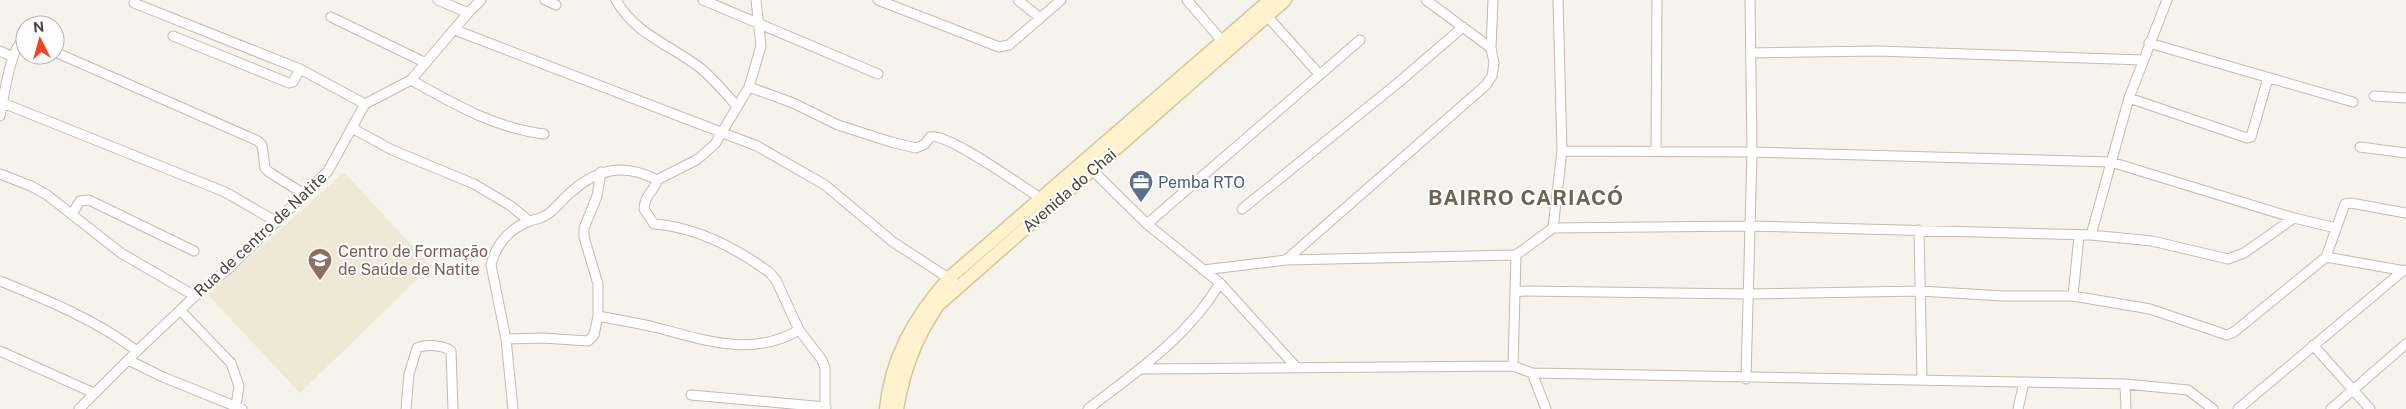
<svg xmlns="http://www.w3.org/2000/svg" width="2406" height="409" font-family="'Public Sans',sans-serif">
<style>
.education{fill:#efe8d6}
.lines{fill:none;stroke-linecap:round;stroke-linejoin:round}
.minor-casing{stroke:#c2bbae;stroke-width:11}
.secondary-casing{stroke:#d6c79b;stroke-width:15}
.minor{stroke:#fff;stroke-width:9}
.secondary{stroke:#fff3cd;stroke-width:12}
.labels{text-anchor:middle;stroke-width:4;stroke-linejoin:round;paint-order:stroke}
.service-label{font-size:16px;fill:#4e5e75;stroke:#fff;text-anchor:start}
.street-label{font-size:16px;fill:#4b4439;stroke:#fff}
.education-label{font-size:16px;fill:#785e54;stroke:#fff;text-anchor:start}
.district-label{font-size:21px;font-weight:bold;letter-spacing:1px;fill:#6e6250;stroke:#fff}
</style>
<rect width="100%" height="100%" fill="#f6f3ec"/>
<path class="education" d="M344,172L431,266L300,393L208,295Z"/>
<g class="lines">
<defs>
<path id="minor" d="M545,0L556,5
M616,0C635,34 670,45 699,67C713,78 725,93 737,106
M703,0L878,74
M878,0L999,47L1009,45L1061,0
M1018,0L1040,18
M1187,0L1222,41
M1426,0L1491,48
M134,3L300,69
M468,13L481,0
M1267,16L1319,74
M331,17L426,63
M455,30L757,146L825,185L893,242L953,281
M173,36L289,83L293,82L300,69L365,104
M2149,43L2353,102
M0,51L13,57
M55,52L258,141L262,145L265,168L269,172L304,194
M1751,53L1877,51L2143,60
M411,80C454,104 494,128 544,134
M749,87L761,46L756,0
M2374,96L2406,98
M2129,98L2247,138L2251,137L2268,78
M3,103L225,192L277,222
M0,116C3,102 11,42 25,40
M352,128L392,150L474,184L511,206L529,221
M2360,147L2406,153
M1562,151L1752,152L2111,162L2294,218L2336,228
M1656,151L1657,0
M1092,170L1147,224L1220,283L1297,368
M0,174L31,186L47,195L121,253L195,296
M1242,209L1399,82L1463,27
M72,214L80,201L89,200L194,251
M1147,224L1360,40
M1553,228L1562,151L1558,0
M1919,230L1922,379
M2091,235L2129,98L2167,0
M2326,257L2406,271
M1286,260L1486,85L1492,76L1494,63L1491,48L1493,0
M1203,270L1286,260L1516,255L1553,228L1750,226L2091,235L2152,241L2228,259L2244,253L2294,218
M0,281C49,301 94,319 137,351
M1515,291L1748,294L1920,291L2003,296H2073L2150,309L2227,335L2234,332L2326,257L2345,204L2351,203L2406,213
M2073,296L2079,236
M180,310L231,363L239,386L236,406
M598,316C618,320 638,323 658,328C707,341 753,357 799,330
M506,339L491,265C496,244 510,228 530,221C536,219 543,218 548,214C556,208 563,199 570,193C598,168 624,163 657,180
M2313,345L2370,409
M0,351L94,393
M128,360L163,377L242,409
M1513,366L1516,255
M1140,369L1513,366L1532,373L2125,384L2188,390L2213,409
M1532,373L1546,409
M1746,379L1752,152L1750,0
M2125,384L2126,409
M691,395L826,407
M79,409L137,351L195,296L227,270L328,171L365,104L411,80L468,13L438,0
M406,409L409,374L417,348C425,344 444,345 451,351L453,409
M513,409L506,339L543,338L588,341L594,335L598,316V284L584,237V228L597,196L601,172
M825,409V368L822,360L799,330L776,280L769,272C736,248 695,227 654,224L644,209C645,193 655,191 657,180L698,159L715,144L749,87L793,103L838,125L891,142L916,148L925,144L930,137C946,131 1024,188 1042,199
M1088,409C1136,372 1189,336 1220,283
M2018,409L2024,382
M2238,409L2404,270
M2331,409L2406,344"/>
<path id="secondary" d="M886,409C891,357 915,317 949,278L1270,0
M897,409C904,369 915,339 938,305L1285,0"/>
</defs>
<use href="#minor" class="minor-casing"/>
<use href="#secondary" class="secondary-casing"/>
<use href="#minor" class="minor"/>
<use href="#secondary" class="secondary"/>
</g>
<defs>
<symbol id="office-pin" viewBox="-11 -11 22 30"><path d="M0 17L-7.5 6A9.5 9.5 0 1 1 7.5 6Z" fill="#5c6f8a" stroke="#fff"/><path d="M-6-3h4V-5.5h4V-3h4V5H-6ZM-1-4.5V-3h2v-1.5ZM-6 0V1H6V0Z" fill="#fff"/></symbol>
<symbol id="school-pin" viewBox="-11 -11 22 30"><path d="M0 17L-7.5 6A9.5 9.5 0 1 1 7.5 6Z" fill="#8d6e63" stroke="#fff"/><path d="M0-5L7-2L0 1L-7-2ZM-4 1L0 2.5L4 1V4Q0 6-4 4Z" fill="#fff"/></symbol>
</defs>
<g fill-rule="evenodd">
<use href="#office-pin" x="1127" y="168" width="28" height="38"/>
<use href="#school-pin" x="306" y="246" width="28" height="38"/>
</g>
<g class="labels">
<g class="service-label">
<text x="1158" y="188">Pemba RTO</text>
</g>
<g class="street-label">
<text transform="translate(1069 190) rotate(-41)" y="6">Avenida do Chai</text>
<text transform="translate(260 234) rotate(-43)" y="6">Rua de centro de Natite</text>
</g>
<g class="education-label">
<text x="338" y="257">Centro de Formação<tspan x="338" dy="18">de Saúde de Natite</tspan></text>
</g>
<g class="district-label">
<text x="1526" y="205">BAIRRO CARIACÓ</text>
</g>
</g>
<g transform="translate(40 40) rotate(354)"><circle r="24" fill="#ffffff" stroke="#b7b4b0"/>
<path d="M0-4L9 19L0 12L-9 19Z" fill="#fc3f1d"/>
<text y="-8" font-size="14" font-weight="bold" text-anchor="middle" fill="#4b4439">N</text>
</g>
</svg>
